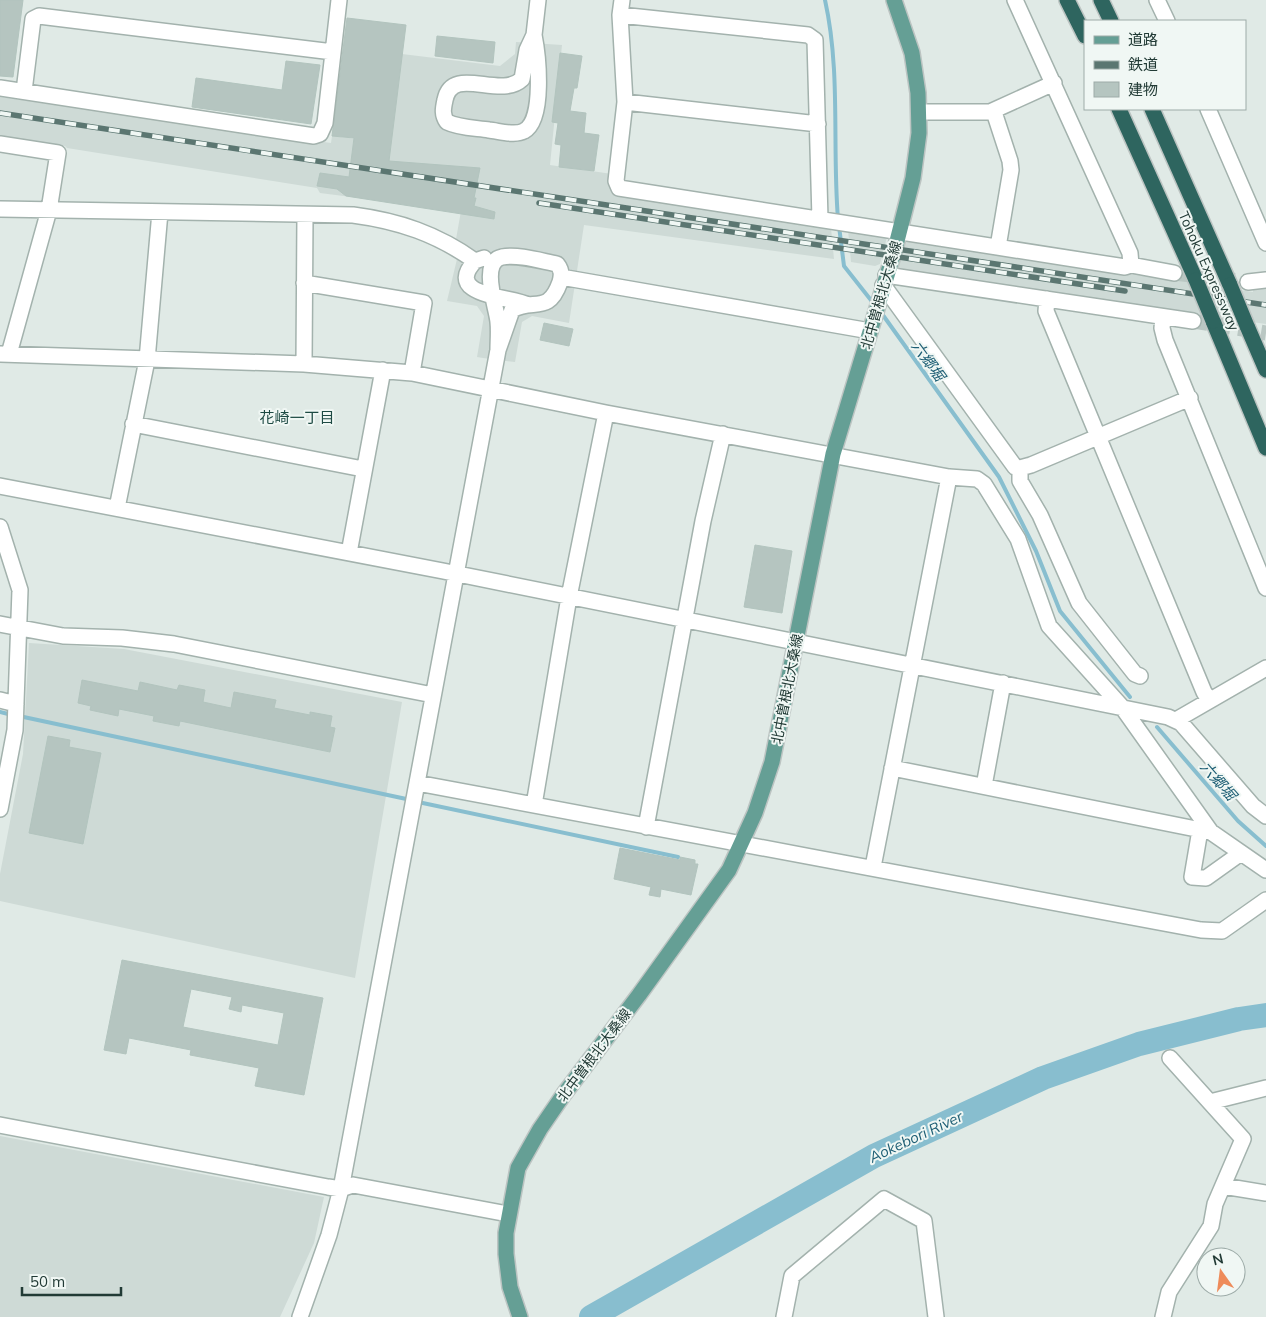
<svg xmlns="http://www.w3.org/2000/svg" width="1266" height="1317" font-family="Mulish,'Noto Sans JP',sans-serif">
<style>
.built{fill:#cedad6}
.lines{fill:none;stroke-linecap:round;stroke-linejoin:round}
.stream{stroke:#88becf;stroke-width:4}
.river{stroke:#88becf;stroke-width:24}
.building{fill:#b5c5c0;stroke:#b2c4be;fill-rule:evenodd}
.minor-tunnel{stroke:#bac7c3;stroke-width:15;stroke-dasharray:15 8;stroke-linecap:butt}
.minor-casing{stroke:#a3b2ad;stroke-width:18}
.major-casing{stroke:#bcc4c2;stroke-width:18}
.highway-casing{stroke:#bcc4c2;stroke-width:18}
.minor{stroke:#fff;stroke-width:15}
.major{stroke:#659f95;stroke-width:15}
.highway{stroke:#2e655f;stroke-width:15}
.rail-casing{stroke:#5b7671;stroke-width:5.5}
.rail{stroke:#f0f7f4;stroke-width:4;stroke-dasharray:11;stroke-linecap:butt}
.highway-bridge-casing{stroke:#bcc4c2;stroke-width:18;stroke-linecap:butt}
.highway-bridge{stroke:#2e655f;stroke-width:15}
.labels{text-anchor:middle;stroke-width:4;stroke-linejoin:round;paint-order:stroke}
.street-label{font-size:14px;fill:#213a35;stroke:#f0f7f4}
.water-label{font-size:15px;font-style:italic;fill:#1d5e74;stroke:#f0f7f4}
.neighbourhood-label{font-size:15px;fill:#1e4b44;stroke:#f0f7f4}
</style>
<rect width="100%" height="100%" fill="#e0eae6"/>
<path class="built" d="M516,42L562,45L550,165L612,174L610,185L612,191L617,195L831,228L834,259L584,225L569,323L532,316L522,322L515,362L483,358L477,357L484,316L477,306L447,301L457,259L453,256L461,211L320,193L317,188L67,148L65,146L0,138V97L331,143L332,136L391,143L402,54L500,66L515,54Z
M848,230L887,237L880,264L875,266L851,262Z
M907,238L1129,273L1139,271L1172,275L1176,280L1253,292V287L1266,288V324L899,272L898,268Z
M29,643L124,649L402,702L355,978L0,901V874L23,754Z
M0,1136L324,1197L314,1243L280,1317H0Z"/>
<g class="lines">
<path class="stream" d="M825,0C841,72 832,146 838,219
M839,226L844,266L874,304
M880,311L999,477L1036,551L1060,611L1130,697
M0,712L12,715
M19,716L411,800
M1157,727L1238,821L1266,846
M418,802L678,857"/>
<path class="river" d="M591,1317L874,1156L1043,1078L1139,1044L1239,1019L1266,1015"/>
</g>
<path class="building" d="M0,0H23L13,77L0,76Z
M347,18L406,25L389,161L480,168L474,198H476L474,206L495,212L494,219L346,196L337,189L317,186L320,173L349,177L354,138L332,136Z
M437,36L495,42L493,63L435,56Z
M560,53L582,56L577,88H574L570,111L586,113L584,133L599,135L594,171L559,167L561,145L555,144L558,123L552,122Z
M286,61L320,65L311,124L192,107L196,78L282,90Z
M544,323L573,329L569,346L540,340Z
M755,545L792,551L782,613L744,607Z
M82,680L138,691L140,682L177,690L179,685L205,690L203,702L231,708L234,692L276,700L274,708L310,715V712L332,716L330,727L335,728L330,752L180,721L179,726L153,721L154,716L119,709L118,716L90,710L91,706L78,703Z
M48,736L70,740L69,747L101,753L83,844L29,833Z
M620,848L680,860V857L695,860V864H698L691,895L661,889L660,897L649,895L651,887L614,879Z
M122,960L323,998L304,1095L255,1086L259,1068L190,1055L191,1050L129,1038L126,1054L104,1050ZM191,989L232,997L229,1009L241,1012L242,1005L284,1013L278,1045L183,1027Z"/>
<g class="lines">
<path class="minor-tunnel" d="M1174,273L1248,282
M1193,321L1266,333"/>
<defs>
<path id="minor" d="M622,0L620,15L625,102L616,181L619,188L1125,267L1131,265L1174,273
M1015,0L1130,253L1131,265
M1157,0L1167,21
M620,15L808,35L815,40L820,219
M534,35C538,55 545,120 524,131C515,136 499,131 489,130C476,128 459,128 447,122C442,115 443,109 445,100C452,64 500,100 522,79L527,50L534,35L538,0
M0,88L314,136L320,134L325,123L339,0
M24,91L33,19L39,16L333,52
M625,102L818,124
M1208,109L1266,243
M920,112H990L1054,83
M994,112L1010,161L1011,170L998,247
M0,144L58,153L49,210L9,354
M0,209L353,215C399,221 437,234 475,261
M484,258L475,261C442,297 512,296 528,305
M886,275L1193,321
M561,277L870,331
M1248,282L1266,280
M304,283L424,303L412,373
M883,285L1015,467L1020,468L1031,465L1190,398
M1047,299L1046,311L1204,692L1209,700
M1163,318L1162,328L1165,340L1266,588
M0,354L304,364L412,373L606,413L949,477L977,479L984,484L1018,539L1049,626L1122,707L1211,832L1266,870
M304,364L305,215
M133,424L363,469
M1020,468V481L1040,515L1079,603L1135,674L1140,676
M0,486L443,571L1168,717L1181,723L1253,806L1266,816
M117,508L147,360L160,212
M0,527L20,590L15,730L0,809
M349,553L383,370
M0,624L63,636L122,638L174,644L433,695
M0,700L16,704
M1176,720L1266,668
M892,768L1211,832
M417,783C678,833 940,880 1201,930L1222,931L1266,900
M984,786L1003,683
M534,805L569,597L606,413
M646,827L703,521L723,434
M1200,830L1192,877L1206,878L1241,853
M873,867L949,477
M1210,1102L1266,1088
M0,1125L328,1187L341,1189L353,1185L508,1214
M1223,1186L1266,1193
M300,1317L329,1235L341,1189L498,350L512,310C533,297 548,316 560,282C562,275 562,270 557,264C541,261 519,254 502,257C479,262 497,308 498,322C499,331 498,341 498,350
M784,1317L792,1276L884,1199L924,1221L936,1317
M1163,1317L1169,1292L1211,1226L1215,1204L1243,1139L1170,1058"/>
<path id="major" d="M520,1317L510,1287L506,1254V1233L518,1168L540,1129L564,1094L639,995L729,870L755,813L772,762L833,454L895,249L913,178L919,133L918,93L912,53L894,0"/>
<path id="highway" d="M1067,0L1085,36
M1101,0L1111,21
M1119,109L1196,280
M1152,109L1230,285
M1213,321L1266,448
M1247,326L1266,370"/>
</defs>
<use href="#minor" class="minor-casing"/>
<use href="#major" class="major-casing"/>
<use href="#highway" class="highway-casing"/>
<use href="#minor" class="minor"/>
<use href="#major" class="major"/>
<use href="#highway" class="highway"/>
<defs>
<path id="rail" d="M0,113L1266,305
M539,203L1125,291"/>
</defs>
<use href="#rail" class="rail-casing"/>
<use href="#rail" class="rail"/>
<defs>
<path id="highway-bridge" d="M1196,280L1213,321
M1230,285L1247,326"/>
</defs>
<use href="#highway-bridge" class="highway-bridge-casing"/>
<use href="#highway-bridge" class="highway-bridge"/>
</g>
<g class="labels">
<g class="street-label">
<text transform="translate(1209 271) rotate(66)" y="5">Tohoku Expressway</text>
<text transform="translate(881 295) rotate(-74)" y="5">北中曽根北大桑線</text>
<text transform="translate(787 689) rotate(-79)" y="5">北中曽根北大桑線</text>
<text transform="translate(594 1055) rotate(-53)" y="5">北中曽根北大桑線</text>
</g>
<g class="water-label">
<text transform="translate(928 361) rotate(54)" y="5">六郷堀</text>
<text transform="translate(1218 781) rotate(49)" y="5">六郷堀</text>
<text transform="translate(916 1137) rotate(-25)" y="5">Aokebori River</text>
</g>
<g class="neighbourhood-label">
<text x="297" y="423">花崎一丁目</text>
</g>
</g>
<rect x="1084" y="20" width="162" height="90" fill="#f0f7f4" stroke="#9daba8"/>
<rect x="1094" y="36" width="25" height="8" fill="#659f95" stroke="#9daba8"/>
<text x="1128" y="45" font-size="15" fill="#213a35">道路</text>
<rect x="1094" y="61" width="25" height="8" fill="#5b7671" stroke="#9daba8"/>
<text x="1128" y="70" font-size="15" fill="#213a35">鉄道</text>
<rect x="1094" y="82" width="25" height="15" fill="#b5c5c0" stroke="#9daba8"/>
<text x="1128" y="95" font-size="15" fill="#213a35">建物</text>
<g transform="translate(1221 1272) rotate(346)"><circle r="24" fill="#f0f7f4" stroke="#9daba8"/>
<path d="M0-4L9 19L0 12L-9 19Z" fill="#ee8b5a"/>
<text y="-8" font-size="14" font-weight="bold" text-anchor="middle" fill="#213a35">N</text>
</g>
<path d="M22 1287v8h99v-8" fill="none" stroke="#213a35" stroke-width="2.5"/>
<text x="30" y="1287" font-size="15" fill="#213a35" stroke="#f0f7f4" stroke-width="4" paint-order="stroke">50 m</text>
</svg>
